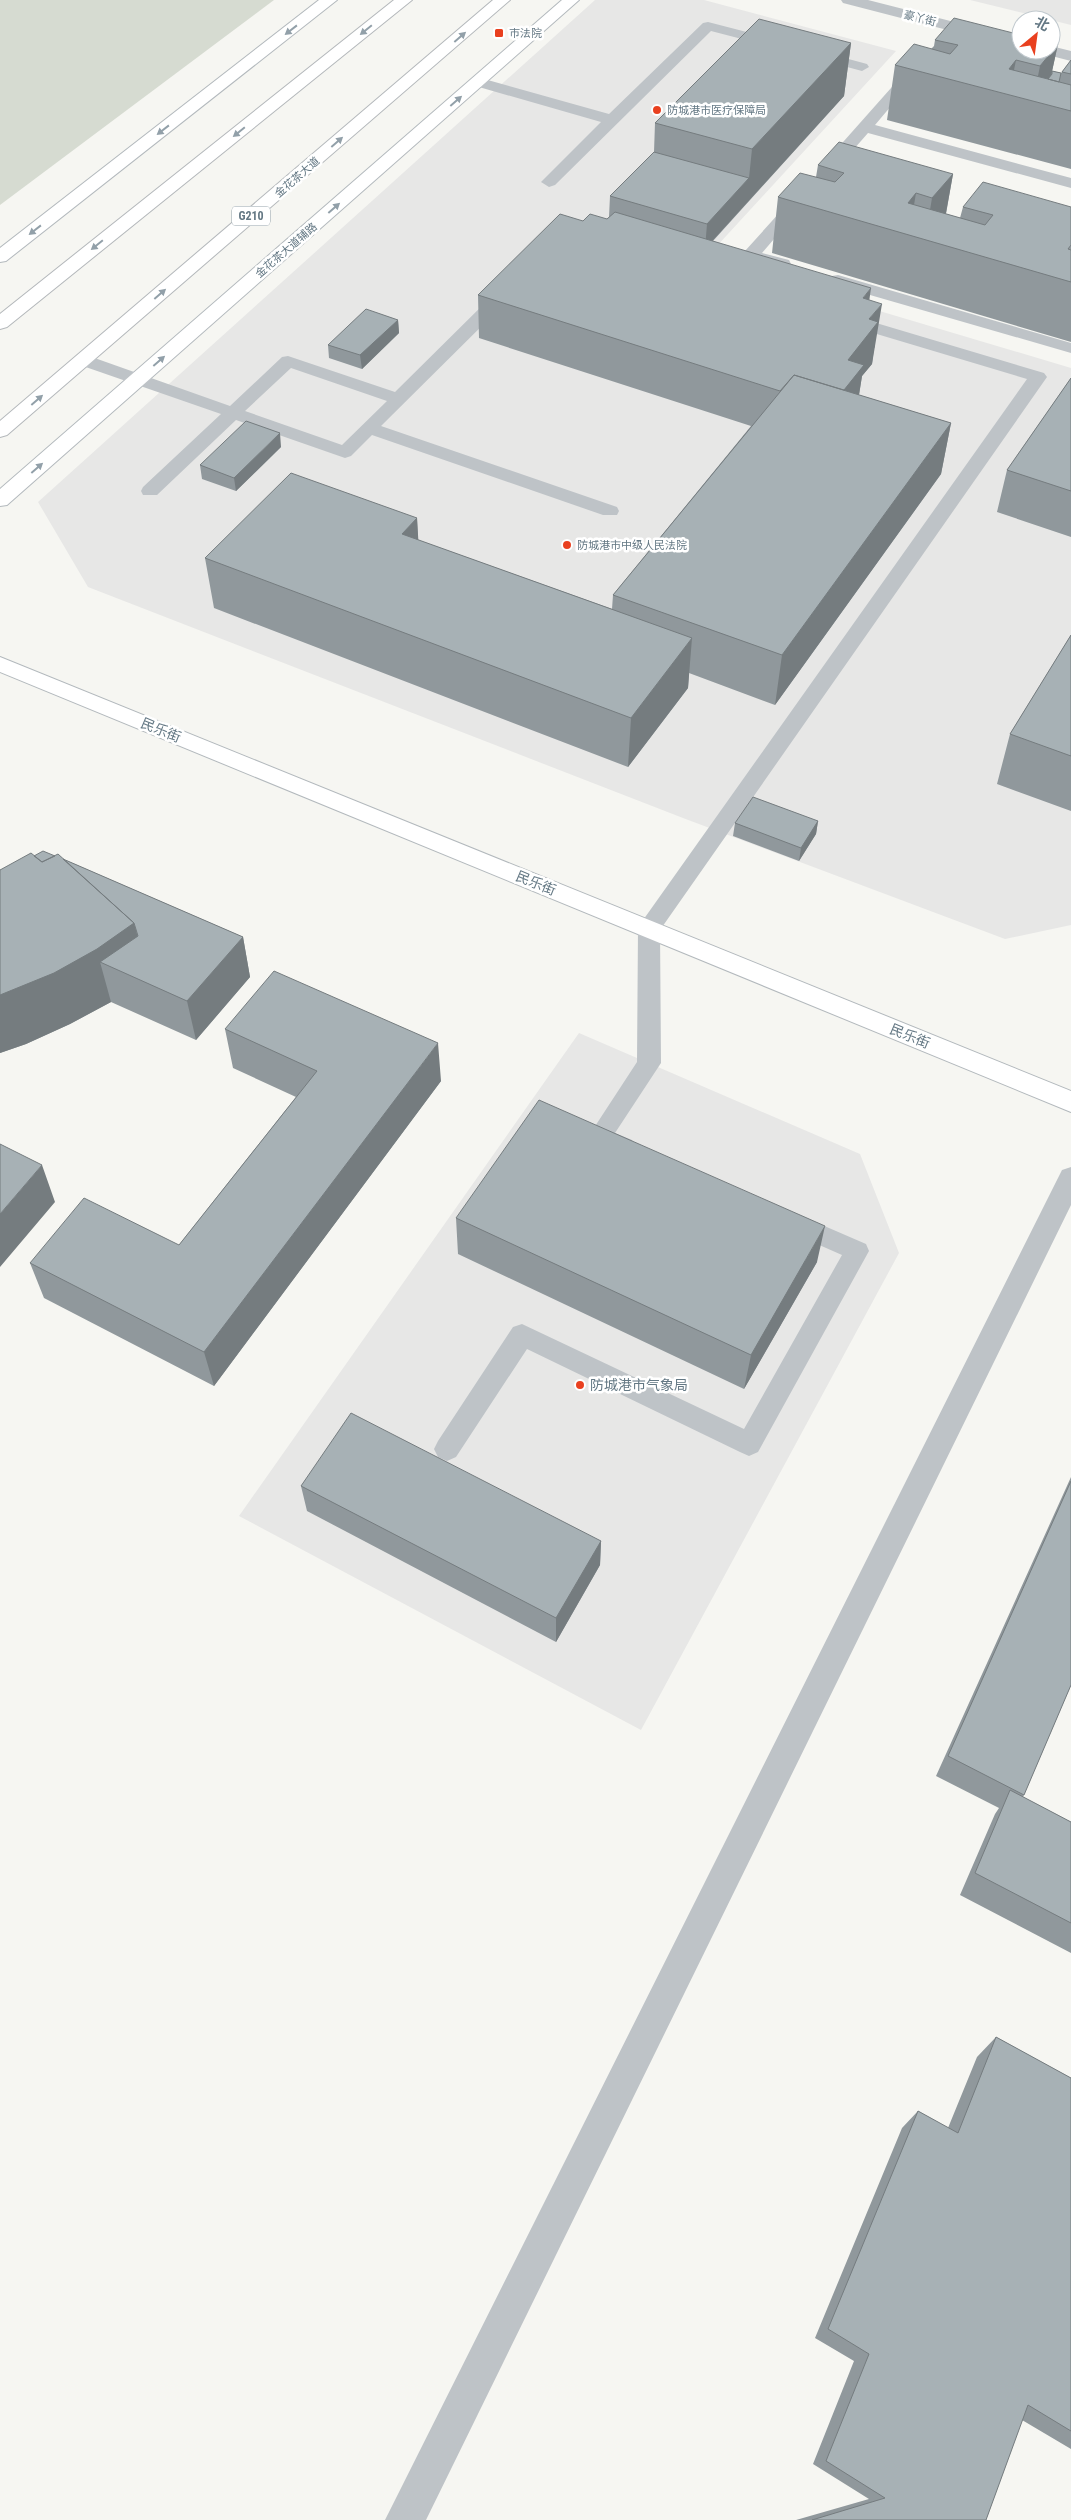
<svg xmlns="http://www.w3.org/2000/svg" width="1071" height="2520" font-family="'Roboto Condensed','Noto Sans SC',sans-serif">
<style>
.built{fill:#e7e7e6}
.green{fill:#d6dbd1}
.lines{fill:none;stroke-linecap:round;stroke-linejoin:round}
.secondary-casing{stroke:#b3b9bd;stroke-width:2}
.highway-casing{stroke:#b4b8bb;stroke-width:2}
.lane{fill:#bec3c7;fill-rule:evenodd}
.street{fill:#bec3c7;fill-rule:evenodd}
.secondary{fill:#fff;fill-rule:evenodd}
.highway{fill:#fff;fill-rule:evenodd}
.wall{fill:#90989c}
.shaded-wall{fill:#757c7f}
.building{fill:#a7b1b5;stroke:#757c7f}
.oneway{fill:#92a0a9}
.poi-dot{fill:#e9401f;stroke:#fff;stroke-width:2}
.labels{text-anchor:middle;stroke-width:5;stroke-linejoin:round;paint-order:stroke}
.far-street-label{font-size:11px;fill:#647884;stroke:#fff}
.far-poi-label{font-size:11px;fill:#647884;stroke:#fff;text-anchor:start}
.shield{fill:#fff;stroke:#92a0a9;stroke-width:1}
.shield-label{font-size:12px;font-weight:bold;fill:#647884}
.street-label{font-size:14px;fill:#647884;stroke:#fff}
.poi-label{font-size:14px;fill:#647884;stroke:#fff;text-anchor:start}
</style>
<rect width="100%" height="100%" fill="#f6f6f2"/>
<path class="built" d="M595,0H704L896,51L705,259L1071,368V925L1005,939L683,818L88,587L38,502Z
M970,0H1071V25L1051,20Z
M579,1033L860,1154L899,1253L641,1730L239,1516Z"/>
<path class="green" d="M0,0H274L0,205Z"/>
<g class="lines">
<defs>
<path id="secondary" d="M319,0H337L6,261L0,262V248Z
M562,0H579L7,505L0,506V489Z
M0,657L1071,1091V1112L0,672Z"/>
<path id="highway" d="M394,0H412L7,327L0,329V314Z
M493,0H510L7,435L0,437V421Z"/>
</defs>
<use href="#secondary" class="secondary-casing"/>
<use href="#highway" class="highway-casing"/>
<path class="lane" d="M708,22L781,41L783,44L776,48L711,31L555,185L549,187L541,182L601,122L472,85L469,82L477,77L609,114L703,23Z
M815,50L867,64L869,67L862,71L810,57L808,54Z
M912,69L919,73L875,125L1071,178V188L868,133L832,174H820L818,171L820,168L907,70Z
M796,199L804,204L762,253L789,260L791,264L789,268L783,269L745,259L743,255L745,251L790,201Z
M838,275L1071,343V353L832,284L830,280L832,276Z
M502,291L508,292L510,296L508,300L381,426L617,507L619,511L617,515H603L372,435L351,456L345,458L236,420L157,495H143L141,491L143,487L221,414L77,364L74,360L77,356H89L230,406L282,357L288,356L395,392L496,292ZM291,368L387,401L342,445L245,411Z
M846,314L1044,373L1047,377L660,930L661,1063L615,1133L632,1140L635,1147L632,1154L623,1157L592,1144L588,1137L637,1062L638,929L641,923L1027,379L840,323L837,319L840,315Z
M792,1212L866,1244L869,1251L758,1452L749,1456L740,1452L527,1349L456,1457L447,1461L438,1457L434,1449L438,1441L513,1327L522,1324L744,1429L842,1255L783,1229L780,1222L783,1215Z"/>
<path class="street" d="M841,0H868L1021,39V49L843,3Z
M1051,46L1071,51V61L1040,53L1038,50H1051Z
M1071,1167V1205L426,2520H385L1058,1178L1062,1170Z"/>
<use href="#secondary" class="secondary"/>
<use href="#highway" class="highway"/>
</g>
<path class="wall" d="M935,40L1058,44L1052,71L1061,73L1071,60V169L887,120L895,65L931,49L934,46Z
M851,43L844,96L713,241L869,300L875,347L874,348L872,364L862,376L859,395L951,423L941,474L775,705L689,673L688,688L628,767L214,608L205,558L417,518L418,540L612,609L613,595L751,426L479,338L478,295L583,221L607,219L609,217L610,196L654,152L655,123Z
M818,165L953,174L946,214L960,218L963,207H1071V342L772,253L778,197L816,177Z
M398,320L399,333L362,369L329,358L328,345Z
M1071,378V537L997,512L1007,470Z
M281,447L236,491L202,479L200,465Z
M1071,635V811L997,784L1010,734Z
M818,821L816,834L799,861L733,836L735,823Z
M34,856L63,859L243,937L250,977L196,1040L111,1002L70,1024L26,1044L0,1053V870Z
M225,1029L441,1081L214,1386L44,1298L30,1263L179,1245L296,1097L233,1068Z
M456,1218L817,1262L744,1389L458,1254Z
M1071,1477V1685L1023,1797L1071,1822V1953L960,1895L995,1814L999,1808L936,1776Z
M301,1486L601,1541L600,1565L556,1642L307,1511Z
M996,2037L1071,2078V2449L1022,2420L986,2520H796L869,2499L813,2464L854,2361L815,2338L902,2128L918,2111L948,2128L977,2057Z"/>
<path class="shaded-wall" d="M851,43L844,96L705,249L707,224L749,178L752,149Z
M1058,44L1046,99L1033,101L1040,66Z
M1016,60L1009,95V69Z
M953,174L943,229L925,240L932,198Z
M916,193L909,235L908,203Z
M871,288L865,331L863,298Z
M882,304L872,364L862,376L857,407L832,440L848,360L869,319Z
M398,320L399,333L362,369L360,355Z
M951,423L941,474L775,705L782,655Z
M280,433L281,447L236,491L234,478Z
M417,518L420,568L402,534Z
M692,638L688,688L628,767L631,718Z
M818,821L816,834L799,861L801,848Z
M134,923L148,976L100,962L111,1002L70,1024L26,1044L0,1053V995Z
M243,937L250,977L196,1040L187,1001Z
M438,1043L441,1081L214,1386L204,1352Z
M42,1165L55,1202L0,1267V1214Z
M825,1226L817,1262L744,1389L751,1355Z
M601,1541L600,1565L556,1642V1618Z"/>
<path class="building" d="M954,18L1021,35V50H1051V42L1058,44L1040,66L1016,60L1009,69L1071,85V111L895,65L914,44L950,54L958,45L935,40Z
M759,19L851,43L752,149L655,123Z
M1071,60V74L1062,72Z
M1052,71L1061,73L1059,82L1048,79L1052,74Z
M839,142L953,174L932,198L916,193L908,203L985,225L993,215L963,207L983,182L1071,207V245L1068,249L1071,250V282L778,197L800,173L835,182L844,173L818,165Z
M654,152L749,178L707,224L610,196Z
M615,212L871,288L863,298L882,304L869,319L878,322L848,360L864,365L844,390L794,375L780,391L478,295L560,214L583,221L590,214L607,219Z
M366,309L398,320L360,355L328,345Z
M794,375L951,423L782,655L613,595Z
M1071,378V491L1007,470Z
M246,421L280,433L234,478L200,465Z
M291,473L417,518L402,534L692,638L631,718L205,558Z
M1071,635V756L1010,734Z
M753,797L818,821L801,848L735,823Z
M43,851L55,856L42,862L34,856Z
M31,853L42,862L58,854L134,923L97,949L54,973L0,995V870Z
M63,859L243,937L187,1001L100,962L138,936L134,923Z
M274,971L438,1043L204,1352L30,1263L84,1198L179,1245L317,1071L225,1029Z
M539,1100L825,1226L751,1355L456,1218Z
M0,1144L42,1165L0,1214Z
M351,1413L601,1541L556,1618L301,1486Z
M1071,1481V1685L1024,1795L948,1756Z
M1010,1790L1071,1822V1923L975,1873Z
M996,2037L1071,2078V2431L1028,2405L986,2520H812L885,2498L826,2461L869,2354L828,2329L918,2111L958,2133Z"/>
<defs><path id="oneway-solid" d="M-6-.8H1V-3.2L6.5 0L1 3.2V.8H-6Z" transform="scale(1.25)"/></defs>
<g class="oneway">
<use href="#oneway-solid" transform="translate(291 30) rotate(142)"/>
<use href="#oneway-solid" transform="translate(366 30) rotate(141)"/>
<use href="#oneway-solid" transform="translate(460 37) rotate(-41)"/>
<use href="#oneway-solid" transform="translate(456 101) rotate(-41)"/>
<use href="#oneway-solid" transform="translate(163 130) rotate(142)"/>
<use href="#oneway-solid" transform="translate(239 132) rotate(141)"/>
<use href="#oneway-solid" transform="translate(337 142) rotate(-41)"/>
<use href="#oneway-solid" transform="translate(334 208) rotate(-41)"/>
<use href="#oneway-solid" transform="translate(35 230) rotate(142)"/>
<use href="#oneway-solid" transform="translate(97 245) rotate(141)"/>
<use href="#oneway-solid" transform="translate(160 294) rotate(-41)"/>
<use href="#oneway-solid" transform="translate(159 361) rotate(-41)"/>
<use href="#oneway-solid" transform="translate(37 400) rotate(-41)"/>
<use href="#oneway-solid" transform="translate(37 468) rotate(-41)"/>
</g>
<g class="poi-dot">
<rect x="494" y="28" width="10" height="10" rx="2.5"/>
<circle cx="657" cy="110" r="5"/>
<circle cx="567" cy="545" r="5"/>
<circle cx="580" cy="1385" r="5"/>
</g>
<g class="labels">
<g class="far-street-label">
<text transform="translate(920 18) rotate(14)" y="4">豪丫街</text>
<text transform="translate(297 177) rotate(-41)" y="4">金花茶大道</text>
<text transform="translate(286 250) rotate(-41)" y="4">金花茶大道辅路</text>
</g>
<g class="far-poi-label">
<text x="509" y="37">巿法院</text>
<text x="667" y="114">防城港市医疗保障局</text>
<text x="577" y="549">防城港市中级人民法院</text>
</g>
<rect class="shield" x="232" y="206.5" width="38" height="19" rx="4"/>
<g class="shield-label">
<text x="251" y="220">G210</text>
</g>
<g class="street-label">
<text transform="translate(161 730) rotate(22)" y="5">民乐街</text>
<text transform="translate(536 883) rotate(22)" y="5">民乐街</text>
<text transform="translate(910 1036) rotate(22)" y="5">民乐街</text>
</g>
<g class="poi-label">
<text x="590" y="1390">防城港市气象局</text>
</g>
</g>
<g transform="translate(1036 35) rotate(29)"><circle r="24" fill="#ffffff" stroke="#c1c9ce"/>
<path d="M0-4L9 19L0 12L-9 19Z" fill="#e9401f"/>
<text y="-8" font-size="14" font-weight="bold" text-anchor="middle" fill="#647884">北</text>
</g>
</svg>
